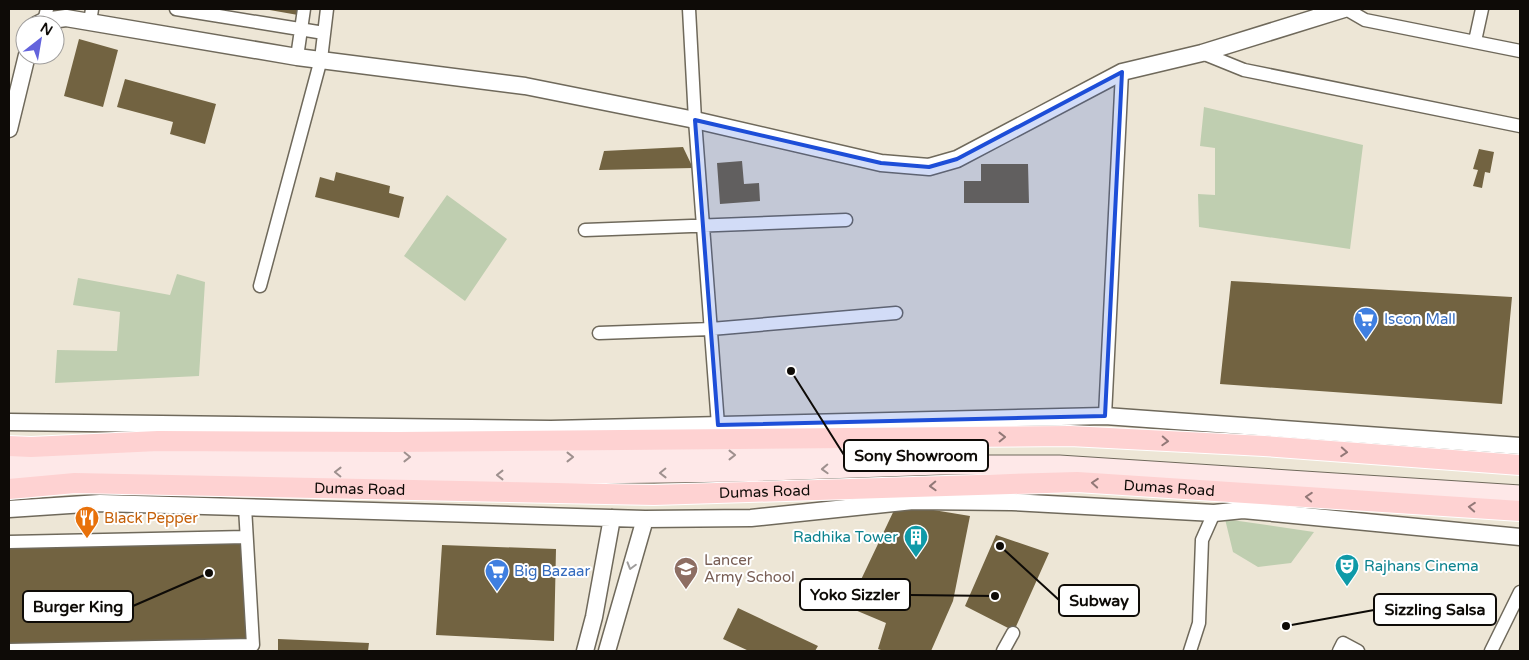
<svg xmlns="http://www.w3.org/2000/svg" width="1529" height="660" font-family="'Varela Round',sans-serif">
<style>
.green{fill:#bfceb0}
.building{fill:#726341}
.lines{fill:none;stroke-linecap:round;stroke-linejoin:round}
.minor-casing{stroke:#6f695b;stroke-width:15}
.tertiary-casing{stroke:#6f695b;stroke-width:19}
.secondary-casing{stroke:#6f695b;stroke-width:21}
.primary-casing{stroke:#fff;stroke-width:22}
.minor{stroke:#fff;stroke-width:12}
.tertiary{stroke:#fff;stroke-width:16}
.secondary{stroke:#fee8e8;stroke-width:19}
.primary{stroke:#fed2d2;stroke-width:20}
.oneway{stroke:#927877}
.oneway2{stroke:#9e908e}
.oneway3{stroke:#9f9d9c}
.marked{fill:#1d4ed8;fill-opacity:0.2;stroke:#1d4ed8;stroke-width:4;stroke-linejoin:round}
.labels{text-anchor:middle;stroke-width:4;stroke-linejoin:round;paint-order:stroke}
.shop-label{font-size:15px;fill:#366cbe;stroke:#fff;text-anchor:start}
.street-label{font-size:15px;fill:#0e0b07;stroke:#fff}
.food-label{font-size:15px;fill:#c56008;stroke:#fff;text-anchor:start}
.culture-label{font-size:15px;fill:#0d838f;stroke:#fff;text-anchor:end}
.education-label{font-size:15px;fill:#785e54;stroke:#fff;text-anchor:start}
.leader{fill:none;stroke:#0e0b07;stroke-width:2}
.callout-dot{fill:#0e0b07;stroke:#fff;stroke-width:2}
.callout{fill:#fff;stroke:#0e0b07;stroke-width:2}
.callout-label{font-size:16px;text-anchor:middle;font-weight:bold;fill:#0e0b07}
</style>
<rect width="100%" height="100%" fill="#ede6d6"/>
<path class="green" d="M1204,107L1363,145L1350,249L1199,227L1198,194L1215,195V148L1200,146Z
M447,195L507,239L465,301L404,256Z
M177,274L205,282L199,376L55,383L57,350L117,351L120,312L73,305L78,278L170,295Z
M1225,519L1314,532L1291,563L1258,567L1233,552Z"/>
<path class="building" d="M264,9H299L298,15Z
M79,39L118,50L103,107L64,96Z
M125,79L216,104L205,144L170,134L173,122L117,107Z
M683,147L693,168L599,170L604,151Z
M1479,149L1494,152L1490,173L1485,172L1482,188L1473,186L1478,170L1473,169Z
M742,161L744,184L759,183L760,201L720,204L717,163Z
M981,164H1028L1029,203H964V181H981Z
M336,172L390,186L389,193L404,197L399,218L315,197L320,177L334,181Z
M1231,281L1512,297L1502,404L1220,384Z
M897,504L970,516L953,601L931,651H884L878,649L886,623L848,607Z
M996,535L1049,553L1014,631L965,606Z
M242,543L247,641L9,645V547Z
M442,545L556,549L554,641L436,635Z
M738,608L818,646L815,651H749L723,639Z
M278,639L369,643L368,651H278Z"/>
<g class="lines">
<defs>
<path id="minor" d="M176,9L324,33
M689,9L695,120L718,425
M1346,9L1365,20L1520,51
M44,21L47,9
M90,22L92,9
M1475,41L1482,9
M1202,53L1244,70L1520,126
M297,57L304,9
M585,230L846,220
M260,286L321,59L327,9
M599,333L711,329L896,313
M1105,416L1122,72
M9,542L246,537
M9,650L253,645L245,507
M1003,651L1013,633
M1190,651L1199,623L1202,540L1214,513
M1339,651L1343,643L1358,651
M1491,651L1520,592"/>
<path id="tertiary" d="M36,25L44,21L66,18L297,57L525,86L695,120L881,163L929,167L957,159L1122,72L1202,53L1344,9
M9,129L27,55
M9,422L551,429L1105,416L1520,446
M9,509L100,503L645,519L751,518L913,501L1012,502L1214,513L1243,510L1520,537
M585,651L594,617L612,518
M607,651L645,519"/>
<path id="secondary" d="M9,457L107,454L458,457L917,454
M9,475L167,468L500,475L741,472L939,465H1059L1520,495"/>
<g id="primary">
<path d="M9,446L31,447L158,441L399,442L1070,436L1264,446L1520,465"/>
<path id="s1" d="M9,489L75,483L654,495L1077,482L1520,511"/>
</g>
</defs>
<use href="#minor" class="minor-casing"/>
<use href="#tertiary" class="tertiary-casing"/>
<use href="#secondary" class="secondary-casing"/>
<use href="#primary" class="primary-casing"/>
<use href="#minor" class="minor"/>
<use href="#tertiary" class="tertiary"/>
<use href="#secondary" class="secondary"/>
<use href="#primary" class="primary"/>
</g>
<defs><path id="oneway-chevron" d="M-2-3.5L2.5 0L-2 3.5" fill="none" stroke-width="1.6" stroke-linecap="round" stroke-linejoin="round" transform="scale(1.25)"/></defs>
<g class="oneway">
<use href="#oneway-chevron" transform="translate(1002 437) rotate(-1)"/>
<use href="#oneway-chevron" transform="translate(1165 441) rotate(3)"/>
<use href="#oneway-chevron" transform="translate(1344 452) rotate(4)"/>
<use href="#oneway-chevron" transform="translate(1095 483) rotate(-176)"/>
<use href="#oneway-chevron" transform="translate(933 486) rotate(178)"/>
<use href="#oneway-chevron" transform="translate(1309 497) rotate(-176)"/>
<use href="#oneway-chevron" transform="translate(1472 507) rotate(-176)"/>
</g>
<g class="oneway2">
<use href="#oneway-chevron" transform="translate(732 455)"/>
<use href="#oneway-chevron" transform="translate(407 457) rotate(1)"/>
<use href="#oneway-chevron" transform="translate(570 457)"/>
<use href="#oneway-chevron" transform="translate(825 469) rotate(178)"/>
<use href="#oneway-chevron" transform="translate(338 472) rotate(-179)"/>
<use href="#oneway-chevron" transform="translate(663 473) rotate(179)"/>
<use href="#oneway-chevron" transform="translate(500 475) rotate(-180)"/>
</g>
<use class="oneway3" href="#oneway-chevron" transform="translate(631 566) rotate(106)"/>
<path class="marked" d="M1122,72L1105,416L718,425L695,120L881,163L929,167L957,159Z"/>
<defs>
<symbol id="supermarket-pin" viewBox="-11 -11 22 30"><path d="M0 17L-7.5 6A9.5 9.5 0 1 1 7.5 6Z" fill="#3f7fe0" stroke="#fff"/><path d="M-6-5.5h2.5l.6 2H6L4.5 2H-2.5L-4.4-4H-6ZM-1.5 3.2a1.3 1.3 0 1 0 .1 0ZM3 3.2a1.3 1.3 0 1 0 .1 0Z" fill="#fff"/></symbol>
<symbol id="restaurant-pin" viewBox="-11 -11 22 30"><path d="M0 17L-7.5 6A9.5 9.5 0 1 1 7.5 6Z" fill="#e8710a" stroke="#fff"/><path d="M-5-6h1v4h1v-4h1v4h1v-4h1v5L-1.5 .5V6h-2V.5L-5-1ZM5-6V6H3V1.5H1.5Q1.5-4 5-6Z" fill="#fff"/></symbol>
<symbol id="building-pin" viewBox="-11 -11 22 30"><path d="M0 17L-7.5 6A9.5 9.5 0 1 1 7.5 6Z" fill="#0f9aa8" stroke="#fff"/><path d="M-4-6H4V6H1V3H-1V6H-4ZM-2.5-4.3h1.7v1.8h-1.7ZM.8-4.3h1.7v1.8H.8ZM-2.5-1h1.7V.8h-1.7ZM.8-1h1.7V.8H.8Z" fill="#fff"/></symbol>
<symbol id="theatre-pin" viewBox="-11 -11 22 30"><path d="M0 17L-7.5 6A9.5 9.5 0 1 1 7.5 6Z" fill="#0f9aa8" stroke="#fff"/><path d="M-5-5.5Q0-4 5-5.5V0Q5 5 0 6Q-5 5-5 0ZM-3.3-2.5H-1v1.5H-3.3ZM1-2.5H3.3v1.5H1ZM-2.8 1Q0 5.5 2.8 1Z" fill="#fff"/></symbol>
<symbol id="school-pin" viewBox="-11 -11 22 30"><path d="M0 17L-7.5 6A9.5 9.5 0 1 1 7.5 6Z" fill="#8d6e63" stroke="#fff"/><path d="M0-5L7-2L0 1L-7-2ZM-4 1L0 2.5L4 1V4Q0 6-4 4Z" fill="#fff"/></symbol>
</defs>
<g fill-rule="evenodd">
<use href="#supermarket-pin" x="1352" y="305" width="28" height="38"/>
<use href="#restaurant-pin" x="73" y="504" width="28" height="38"/>
<use href="#building-pin" x="902" y="523" width="28" height="38"/>
<use href="#theatre-pin" x="1333" y="552" width="28" height="38"/>
<use href="#school-pin" x="672" y="555" width="28" height="38"/>
<use href="#supermarket-pin" x="483" y="557" width="28" height="38"/>
</g>
<g class="labels">
<g class="shop-label">
<text x="1384" y="324">Iscon Mall</text>
<text x="514" y="576">Big Bazaar</text>
</g>
<g class="street-label">
<text dy="5" stroke="none"><textPath href="#s1" startOffset="1161">Dumas Road</textPath></text>
<text dy="5" stroke="none"><textPath href="#s1" startOffset="351">Dumas Road</textPath></text>
<text dy="5" stroke="none"><textPath href="#s1" startOffset="756">Dumas Road</textPath></text>
</g>
<g class="food-label">
<text x="104" y="523">Black Pepper</text>
</g>
<g class="culture-label">
<text x="898" y="542">Radhika Tower</text>
<text x="1364" y="571" text-anchor="start">Rajhans Cinema</text>
</g>
<g class="education-label">
<text x="704" y="565">Lancer<tspan x="704" dy="17">Army School</tspan></text>
</g>
</g>
<path class="leader" d="M791 371L844 455M995 596L910 595M1000 546L1059 600M209 573L133 606M1286 626L1374 610"/>
<g class="callout-dot">
<circle cx="791" cy="371" r="5"/>
<circle cx="995" cy="596" r="5"/>
<circle cx="1000" cy="546" r="5"/>
<circle cx="209" cy="573" r="5"/>
<circle cx="1286" cy="626" r="5"/>
</g>
<g class="callout">
<rect x="844" y="440" width="144" height="31" rx="5"/>
<rect x="800" y="579" width="110" height="31" rx="5"/>
<rect x="1059" y="585" width="80" height="31" rx="5"/>
<rect x="23" y="591" width="110" height="31" rx="5"/>
<rect x="1374" y="594" width="122" height="31" rx="5"/>
</g>
<g class="callout-label">
<text x="916" y="461">Sony Showroom</text>
<text x="855" y="600">Yoko Sizzler</text>
<text x="1099" y="606">Subway</text>
<text x="78" y="612">Burger King</text>
<text x="1435" y="615">Sizzling Salsa</text>
</g>
<rect width="1529" height="660" fill="none" stroke="#0e0b07" stroke-width="20"/>
<g transform="translate(40 40) rotate(31)"><circle r="24" fill="#ffffff" stroke="#9f9d9c"/>
<path d="M0-4L9 19L0 12L-9 19Z" fill="#6363dc"/>
<text y="-8" font-size="14" font-weight="bold" text-anchor="middle" fill="#0e0b07">N</text>
</g>
</svg>
